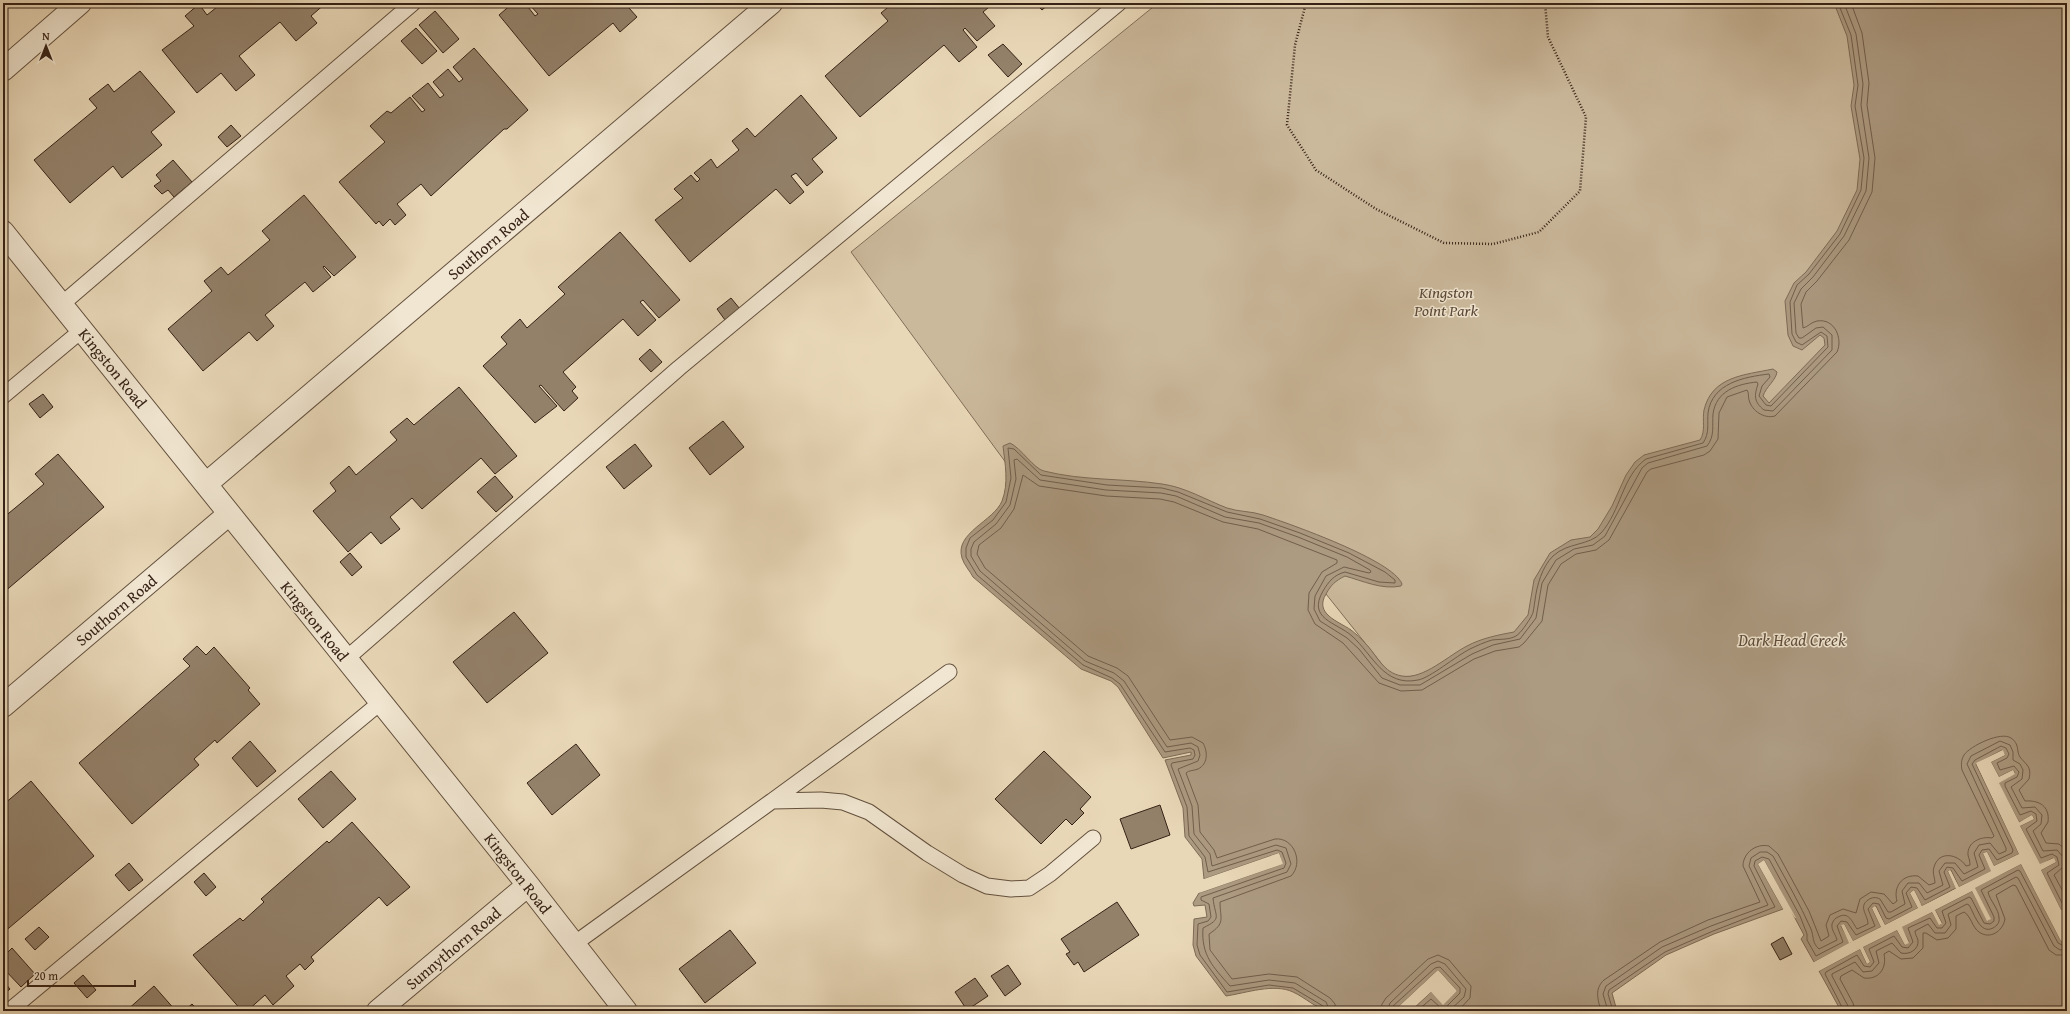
<svg xmlns="http://www.w3.org/2000/svg" width="2070" height="1014" font-family="'Gentium Book Plus',serif">
<style>
.green{fill:#cbb99c;stroke:#806e59}
.water{fill:#ac9a81;stroke:#7d6a56}
.pier{fill:#e9d8b8}
.lines{fill:none;stroke-linecap:round;stroke-linejoin:round}
.shore{stroke:#715e4c;stroke-width:1}
.building{fill:#93816a;stroke:#362216}
.service-casing{stroke:#63503e;stroke-width:17}
.minor-casing{stroke:#63503e;stroke-width:24}
.path{stroke:#362216;stroke-width:2.5;stroke-dasharray:1 2;stroke-linecap:butt}
.service{stroke:#f1e6d1;stroke-width:15}
.minor{stroke:#f1e6d1;stroke-width:22}
.labels{text-anchor:middle;stroke-width:3;stroke-linejoin:round;paint-order:stroke}
.street-label{font-size:16px;fill:#362216;stroke:#f1e6d1}
.park-label{font-size:16px;font-style:italic;fill:#5b4838;stroke:#f1e6d1}
.water-label{font-size:17px;font-style:italic;fill:#5f4c3b;stroke:#f1e6d1}
</style>
<rect width="100%" height="100%" fill="#e9d8b8"/>
<filter id="stains"><feTurbulence type="fractalNoise" baseFrequency=".005" numOctaves="4"/><feColorMatrix values="0 0 0 0 .2 0 0 0 0 .09 0 0 0 0 .02 0 0 0 .5 -.17"/></filter>
<radialGradient id="worn" r=".72"><stop offset=".6" stop-color="#630" stop-opacity="0"/><stop offset="1" stop-color="#630" stop-opacity=".3"/></radialGradient>
<path class="green" d="M1158,3H1844L1875,216L1826,353L1492,669L1393,678L1326,594L1259,533L1037,505L851,252Z"/>
<path class="water" d="M1834,3H2067V907L2061,910L2041,870L2056,862L2053,858L2040,865L2020,826L2034,819L2032,815L2019,822L1998,783L2015,773L2013,770L1999,777L1991,762L2005,755L2002,750L1976,764L2019,854L1994,866L1987,852L1983,853L1992,871L1959,887L1951,870L1948,871L1956,888L1922,906L1914,890L1910,893L1918,908L1885,925L1876,906L1872,908L1881,927L1853,941L1844,924L1841,926L1850,943L1814,962L1801,939L1804,935L1764,860L1758,864L1783,909L1714,934L1666,955L1612,993L1617,1011H1411L1431,992L1443,1004L1457,991L1438,970L1394,1011H1329C1315,1008 1306,998 1293,992C1274,983 1246,993 1226,996L1196,956L1193,945L1194,919L1207,917L1205,905L1194,906L1193,903L1199,893L1282,864L1279,853L1204,879L1202,859L1185,837L1183,808L1165,760L1191,755V752L1163,758L1118,687L1111,681L1081,669L973,577C970,571 964,565 962,558C954,533 994,521 1002,501C1009,483 1005,464 1003,446L1010,443C1021,448 1034,469 1044,471C1083,481 1123,478 1162,484C1185,487 1206,500 1227,508C1239,512 1251,511 1263,515C1290,524 1393,560 1402,584L1401,586C1382,590 1363,581 1345,576C1335,581 1331,585 1326,594C1314,614 1338,621 1351,630C1356,634 1361,638 1365,643C1377,655 1383,673 1402,676C1423,680 1449,655 1467,646C1482,638 1498,635 1514,632L1528,615L1534,580L1550,553L1571,540L1590,537L1598,529L1612,506L1626,475L1635,462L1644,455L1700,440C1706,431 1702,420 1704,410C1712,376 1745,375 1773,369L1777,372C1776,380 1766,387 1763,396L1769,403L1825,345L1824,338L1820,335L1802,350L1793,346L1788,335L1785,301L1794,283L1806,272L1837,231L1857,190L1860,159L1851,106L1854,85L1847,36Z
M2021,864L2061,941L2067,939V1011H1841L1819,971L1860,949L1867,964L1870,962L1863,947L1897,930L1905,945L1909,942L1901,927L1932,912L1940,925L1942,923L1935,910L1972,891L1988,920L1990,919L1974,888Z"/>
<path class="pier" d="M2003,750L2005,755L1991,762L1999,777L2013,770L2015,774L1999,783L2019,822L2032,815L2034,819L2020,826L2040,864L2054,858L2056,862L2041,870L2061,910L2067,907V910L2062,913L2067,924L2039,870L2053,860L2039,866L2018,827L2031,817L2017,823L1997,783V781L2012,773L2000,779L1997,778L1989,761L2002,752L1978,764L2021,855L1994,868L1986,854L1993,870V872L1923,908L1913,893L1920,909L1886,927L1883,926L1875,909L1883,929L1854,943L1849,938L1851,945L1815,964L1814,962L1849,943L1841,925L1844,924L1853,941L1881,927L1872,908L1875,906L1885,925L1918,908L1910,893L1914,890L1922,906L1956,889L1948,871L1950,870L1959,887L1991,871L1983,853L1987,852L1994,866L2019,854L1976,763Z
M1279,853L1283,864L1199,893L1200,891L1280,863L1278,856L1204,881V879Z
M1764,860L1796,918H1795L1788,908L1764,863L1760,865L1784,909H1783L1758,864Z
M2021,862L2062,939L2067,937V939L2061,941L2021,864L1975,888L1991,919L1987,921L1972,891L1935,910L1942,924L1939,925L1932,912L1902,927L1909,943L1905,945L1897,930L1863,947L1870,962L1867,964L1860,949L1819,971L1818,969L1897,928L1906,942L1899,928L1900,926Z
M1438,970L1457,991L1443,1005L1431,992L1409,1011L1430,990L1443,1002L1455,991L1438,973L1397,1011H1394Z"/>
<g class="lines">
<path class="shore" d="M1325,1011L1323,1006L1293,988L1269,985L1227,992L1200,955L1197,945L1198,924L1208,921L1211,917L1209,904L1201,900V897L1284,868L1286,863L1282,852L1277,850L1208,872L1205,857L1189,836L1187,807L1171,765L1172,763L1193,759L1195,755L1194,750L1190,748L1165,752L1120,684L1112,678L1083,665L977,575L966,557V548L970,538L993,520L1006,502L1011,478L1008,448L1014,449L1041,475L1107,485L1162,488L1178,492L1227,512L1260,519L1300,533L1349,553L1385,572L1395,580V583L1379,582L1345,572C1334,575 1329,581 1323,591C1307,619 1336,622 1352,636C1373,655 1384,687 1418,680C1430,678 1456,656 1470,649C1476,646 1485,642 1492,640C1499,639 1509,640 1516,636C1521,633 1528,622 1531,617C1534,613 1534,605 1535,600C1537,585 1542,567 1553,556C1568,542 1589,546 1601,533C1621,511 1622,476 1646,459L1703,443C1710,433 1707,423 1708,413C1712,383 1744,377 1769,374L1770,377L1762,386L1759,396L1766,405L1771,406L1828,347L1827,336L1821,332L1802,345L1796,342L1792,334L1790,302L1797,285L1809,274L1840,234L1861,190L1864,158L1855,106L1858,85L1851,35L1838,3
M1330,1011L1326,1002L1295,983L1269,980L1230,986C1213,967 1201,955 1203,928C1223,918 1215,918 1213,898L1287,872L1291,864L1286,848L1276,845L1212,866L1210,854L1194,834L1192,806L1178,769L1198,761L1200,755L1198,747L1191,743L1167,747L1124,681L1114,673L1085,661L980,571L971,556V549L974,542L996,524L1010,505L1016,479L1014,460L1017,459L1040,480L1106,490L1161,493L1176,496L1225,517L1259,523L1298,537L1347,557L1370,570L1371,572L1369,573L1344,567L1326,576L1315,596L1314,609L1320,621L1347,638L1359,649L1382,678L1400,685H1420L1472,654L1493,645L1520,639L1536,618L1542,583L1556,560L1574,549L1593,545L1605,536L1642,468L1648,463L1707,446C1715,436 1712,426 1713,414C1716,391 1737,384 1757,382L1758,384C1754,396 1754,402 1764,410L1773,411L1832,350V335L1823,327L1816,328L1802,338H1799L1796,333L1794,303L1801,289L1813,277L1844,236L1866,191L1869,158L1861,105L1863,84L1856,34L1844,3
M1336,1011L1335,1004L1330,998L1297,977L1269,974L1232,979L1210,950L1209,934C1226,923 1220,919 1220,902L1291,876C1304,863 1294,837 1275,839L1217,858L1214,850L1200,832L1198,805L1186,773C1189,770 1193,771 1198,769C1208,764 1208,752 1203,743L1192,737L1170,740L1128,676L1117,668L1088,656L985,568L977,554L979,545L1001,528L1014,509L1023,475L1039,486L1106,496L1160,499L1174,502L1223,522L1258,529L1337,560V563L1322,572L1309,593L1308,610L1315,624L1343,643L1379,683L1401,691L1422,690L1474,659L1495,651L1519,647L1524,643L1542,621L1548,585L1561,564L1576,554L1596,550L1609,540L1647,472L1651,469L1704,455L1710,451L1718,439L1719,413L1727,397L1747,390C1749,393 1748,396 1749,400C1752,411 1764,419 1775,416L1837,352C1843,339 1835,318 1817,321C1811,322 1808,327 1803,328L1801,304L1806,292L1817,281L1849,240L1872,192L1875,158L1867,105L1869,83L1862,33L1851,3
M1381,1011L1382,1004L1386,998L1428,959L1438,955L1449,960L1471,986L1470,998L1458,1011
M1387,1011L1390,1003L1431,964L1438,961L1445,964L1466,989L1464,997L1449,1011
M1392,1011L1393,1006L1435,968L1440,967L1460,988V993L1445,1008L1440,1007L1431,999L1417,1011
M1601,1011C1598,1000 1594,989 1604,980L1660,942L1708,920L1760,902L1743,866C1743,853 1756,843 1769,846L1778,854L1809,911L1821,941L1829,936L1826,925L1830,915L1843,909L1856,913L1860,899L1871,892L1884,894L1893,904L1897,901C1893,887 1902,874 1918,876L1929,885L1935,883C1935,878 1932,873 1934,867C1939,850 1958,854 1966,866L1970,865C1970,861 1969,859 1968,855C1967,842 1981,836 1992,838L1994,836L1962,770C1961,765 1961,760 1964,755C1970,746 2001,731 2011,738C2020,744 2016,751 2020,757C2026,765 2032,766 2029,779L2019,790L2025,801C2039,800 2050,806 2048,822L2041,833L2046,843L2059,844L2067,851
M1608,1011L1603,994L1606,986L1662,947L1711,926L1768,905L1749,866L1751,858L1760,852H1767L1773,856C1786,880 1800,904 1811,929C1814,937 1812,943 1819,949L1837,940C1836,935 1831,930 1832,924C1833,921 1835,918 1838,917C1849,911 1852,922 1857,929L1868,924C1868,915 1858,907 1868,900C1872,897 1876,897 1880,899L1888,912H1891L1905,904L1902,891L1908,883H1919L1927,893L1943,885L1939,871L1945,863H1955L1964,874L1978,867L1974,853L1979,845L1990,843L1999,854L2006,851V848L1967,764L1971,756L2000,741L2010,745L2013,752V760L2020,764L2023,770L2022,779L2011,787L2022,808L2035,807L2042,815L2041,824L2033,831L2043,851L2057,850L2064,858L2063,867L2054,875L2067,899
M1613,1011L1608,994L1609,990L1665,952L1713,931L1775,907L1754,866L1755,861L1762,857L1769,859L1800,916L1807,934V940L1816,956L1843,942L1837,926L1841,921L1847,922L1856,935L1875,926L1868,909L1873,903L1879,904L1886,918L1889,919L1912,907L1906,893L1911,887L1917,888L1925,900L1950,887L1944,872L1947,867L1953,868L1962,881L1985,869L1979,855L1982,850L1989,849L1997,860L2012,853L2013,850L1972,764L1975,760L2001,746L2006,748L2009,754L2007,758L1997,763L2000,770L2014,766L2019,772L2017,777L2005,783V786L2020,815L2031,811L2036,814L2037,821L2026,829L2041,858L2052,854L2057,857L2059,865L2047,873L2062,903L2067,904
M1844,1011L1825,974L1826,972L1857,955L1864,966L1870,967L1874,962L1869,949L1894,936L1902,947L1908,948L1913,942L1908,928L1930,918L1937,928H1942L1946,923L1942,911L1969,897L1971,898L1984,923L1990,924L1994,921V917L1981,890L2018,870L2020,871L2058,943L2062,945L2067,943
M1849,1011L1848,1006L1832,976V974L1855,962L1863,972L1872,971L1879,963L1876,951L1892,943L1901,953C1909,955 1919,950 1918,940C1917,937 1915,934 1915,931L1928,924L1935,933H1945L1951,925L1948,914L1967,904L1969,905C1974,913 1980,935 1993,928C1997,926 2000,922 1999,918C1999,909 1990,901 1988,892L2016,877L2018,878L2054,946L2060,950L2067,949
M1855,1011L1853,1003L1840,979L1841,976L1852,970L1864,978C1879,980 1887,968 1884,954L1889,951L1901,959L1913,958L1923,948V933H1926L1937,940L1948,938L1956,929V916L1964,912C1971,916 1972,927 1979,932C1990,940 2003,931 2005,919L1996,895L2013,885L2016,886L2049,950L2056,955H2067"/>
</g>
<path class="building" d="M222,3H326L311,16L317,23L296,41L280,22L239,56L255,75L236,91L221,73L197,93L162,50L194,26L185,16L199,4L207,15Z
M513,3H525L535,16L538,14L528,3H635L629,8L637,17L620,32L613,23L549,76L499,15Z
M893,3H901L906,8L911,3H994L983,12L995,26L977,41L965,28L963,30L977,47L959,62L944,45L860,117L825,76L888,21L881,13Z
M1035,3H1050L1042,10Z
M435,11L459,39L443,53L419,25Z
M416,28L437,51L422,64L401,41Z
M1003,44L1022,64L1008,77L988,55Z
M474,48L528,110L507,129H504L431,196L421,184L397,204L406,215L395,225L390,219L383,226L379,221L376,224L339,182L385,142L370,126L387,111L391,113L410,97L422,112L425,110L412,96L428,83L440,98L444,95L433,82L448,69L459,82L463,79L453,67Z
M140,71L175,112L151,132L162,145L122,178L113,166L70,203L34,160L97,108L89,99L108,84L114,92Z
M801,95L837,138L812,159L823,172L807,186L796,173L791,176L804,192L790,204L776,189L690,262L655,220L683,198L674,189L691,175L697,182L700,179L694,173L711,159L717,168L739,150L732,141L747,128L755,137Z
M231,125L241,136L227,147L218,137Z
M173,160L192,182L174,197L168,190L162,194L154,186L161,181L156,175Z
M304,195L356,257L334,276L324,266L323,267L331,277L313,292L305,282L265,315L274,326L257,341L249,332L203,371L168,329L212,291L204,281L221,267L228,275L270,240L262,231Z
M620,232L680,300L659,318L643,300L640,302L656,320L638,336L623,319L563,372L576,387L572,391L578,398L564,411L541,385L539,386L557,406L535,423L483,366L507,344L501,337L520,319L527,328L565,294L558,287Z
M731,298L740,309L725,320L717,309Z
M650,349L662,362L651,372L639,359Z
M459,387L517,456L495,474L481,458L422,509L412,498L390,517L400,529L381,544L371,532L348,552L313,511L336,491L330,483L349,466L356,475L397,440L390,432L407,418L414,425Z
M43,394L53,407L40,418L29,404Z
M723,421L744,447L710,475L689,448Z
M635,444L652,466L624,489L606,467Z
M58,454L104,507L3,593V518L44,484L35,474Z
M495,476L513,497L496,512L477,492Z
M350,553L362,567L352,576L340,562Z
M514,612L548,653L487,703L453,662Z
M197,646L206,655L214,647L250,688L248,690L260,704L217,743L215,740L194,759L199,765L132,824L79,763L190,666L183,659Z
M250,741L276,771L257,787L232,758Z
M576,744L600,775L552,815L527,783Z
M1044,751L1091,797L1080,809L1084,813L1072,825L1066,819L1041,844L995,799Z
M331,771L356,799L323,828L298,799Z
M31,781L94,856L3,933V805Z
M1160,805L1170,835L1131,849L1120,819Z
M352,822L410,887L387,906L379,897L311,957L314,961L305,970L300,964L286,976L294,986L273,1005L265,995L247,1011H242L193,955L240,918L243,921L264,902L261,899L327,841L329,843Z
M129,863L143,880L129,891L115,875Z
M204,873L216,887L206,896L194,882Z
M1117,902L1139,935L1084,972L1078,962L1074,965L1066,954L1070,952L1061,939Z
M39,927L49,937L35,950L25,939Z
M730,930L756,963L705,1003L679,969Z
M1783,937L1792,954L1780,960L1771,944Z
M12,948L35,974L21,987L3,968V957Z
M1008,965L1021,984L1005,996L991,976Z
M83,975L96,990L87,998L74,983Z
M975,978L988,996L967,1010L955,992Z
M3,981L10,989L3,995Z
M154,986L176,1011H126Z
M192,1004L199,1011H184Z"/>
<g class="lines">
<defs>
<path id="service" d="M62,304L413,3
M3,396L82,330
M346,659L679,368L1119,3
M772,801L949,672
M574,944L772,801L821,800L843,802L869,812L927,853L963,875L987,886L1011,889L1029,888L1050,874L1093,838
M9,1011L381,702"/>
<path id="minor" d="M3,70L80,3
M3,232L528,885L626,1011
M206,484L771,3
M3,706L229,514
M378,1011L528,885"/>
</defs>
<use href="#service" class="service-casing"/>
<use href="#minor" class="minor-casing"/>
<path class="path" d="M1306,3L1295,45L1287,125L1316,170L1376,209L1444,243L1493,244L1539,232L1580,191L1586,117L1548,37L1545,3"/>
<use href="#service" class="service"/>
<use href="#minor" class="minor"/>
</g>
<g class="labels">
<g class="street-label">
<text transform="translate(488 244) rotate(-40)" y="6">Southorn Road</text>
<text transform="translate(113 368) rotate(51)" y="6">Kingston Road</text>
<text transform="translate(116 610) rotate(-40)" y="6">Southorn Road</text>
<text transform="translate(315 621) rotate(51)" y="6">Kingston Road</text>
<text transform="translate(518 873) rotate(52)" y="6">Kingston Road</text>
<text transform="translate(453 948) rotate(-40)" y="6">Sunnythorn Road</text>
</g>
<g class="park-label">
<text x="1446" y="298">Kingston<tspan x="1446" dy="18">Point Park</tspan></text>
</g>
<g class="water-label">
<text x="1792" y="646">Dark Head Creek</text>
</g>
</g>
<rect width="2070" height="1014" fill="none" stroke="#e9d8b8" stroke-width="16"/>
<rect x="4" y="4" width="2062" height="1006" fill="none" stroke="#362216" stroke-width="2"/>
<rect x="8" y="8" width="2054" height="998" fill="none" stroke="#362216"/>
<g transform="translate(46 46)" stroke="#f1e6d1" stroke-width="3" paint-order="stroke">
<path d="M0-3L7 15L0 10L-7 15Z" fill="#362216"/>
<text y="-6" font-size="11" font-weight="bold" text-anchor="middle" fill="#362216">N</text>
</g>
<path d="M28 980v6h107v-6" fill="none" stroke="#362216" stroke-width="2"/>
<text x="34" y="980" font-size="12" fill="#362216" stroke="#f1e6d1" stroke-width="3" paint-order="stroke">20 m</text>
<rect width="100%" height="100%" filter="url(#stains)"/>
<rect width="100%" height="100%" fill="url(#worn)"/>
</svg>
